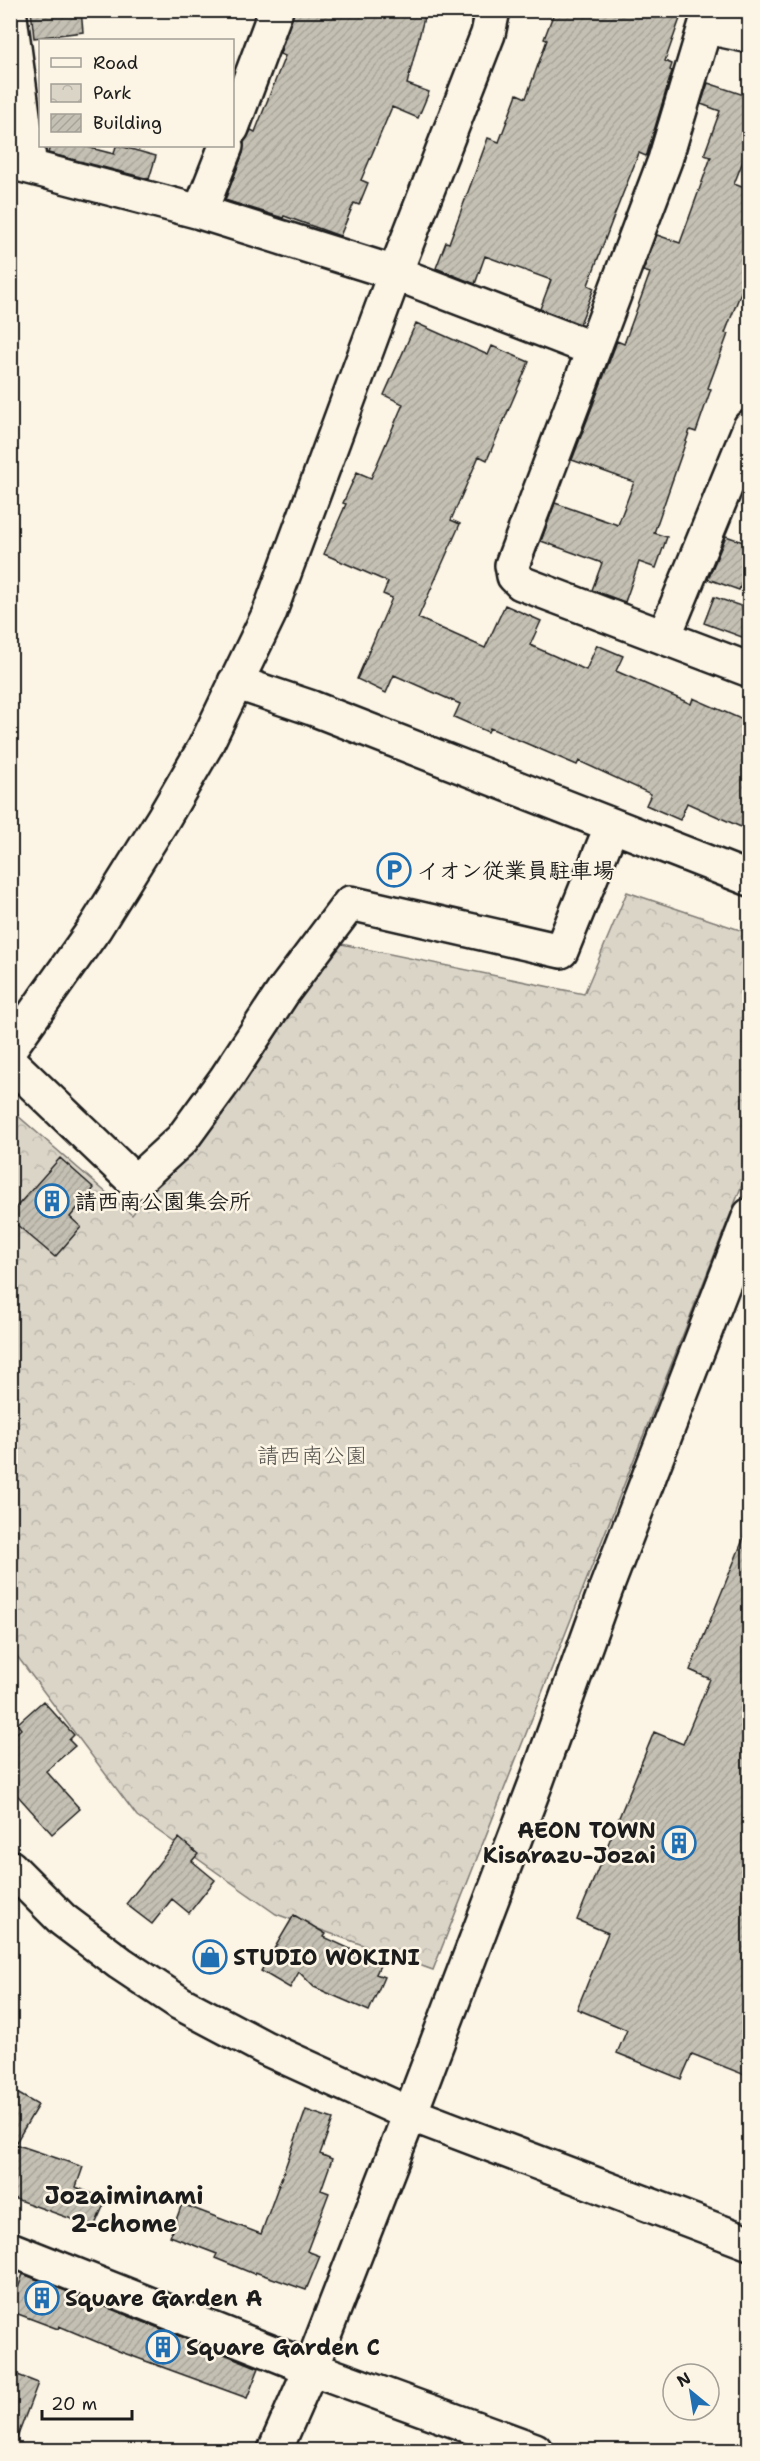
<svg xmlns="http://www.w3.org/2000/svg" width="760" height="2461" font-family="'Shantell Sans','Klee One',sans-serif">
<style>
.park{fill:url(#park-crowns);stroke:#7c7872;stroke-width:1.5}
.building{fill:url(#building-hatch);stroke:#1c1c1c;stroke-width:1.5}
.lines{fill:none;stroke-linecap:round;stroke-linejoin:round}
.minor-casing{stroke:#1c1c1c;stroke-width:38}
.minor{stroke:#fcf5e5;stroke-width:33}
.labels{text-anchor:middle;stroke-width:5;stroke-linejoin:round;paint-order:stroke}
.poi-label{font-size:22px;font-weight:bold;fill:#1c1c1c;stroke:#fcf5e5;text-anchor:start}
.park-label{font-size:22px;fill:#555450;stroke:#fcf5e5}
.neighbourhood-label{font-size:24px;font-weight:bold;fill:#1c1c1c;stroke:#fcf5e5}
</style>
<defs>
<pattern id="park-crowns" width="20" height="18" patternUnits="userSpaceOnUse" patternTransform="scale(1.5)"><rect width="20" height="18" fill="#dbd5c8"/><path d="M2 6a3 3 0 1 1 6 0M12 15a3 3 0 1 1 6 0" fill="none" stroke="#bbb6ab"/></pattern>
<pattern id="building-hatch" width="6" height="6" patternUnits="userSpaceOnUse" patternTransform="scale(1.5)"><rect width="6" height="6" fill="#c4c0b3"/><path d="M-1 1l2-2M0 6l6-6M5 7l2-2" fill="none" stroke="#a8a499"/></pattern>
</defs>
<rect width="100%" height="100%" fill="#fcf5e5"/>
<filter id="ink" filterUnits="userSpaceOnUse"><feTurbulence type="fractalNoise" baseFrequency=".0167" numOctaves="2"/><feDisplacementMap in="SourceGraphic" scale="12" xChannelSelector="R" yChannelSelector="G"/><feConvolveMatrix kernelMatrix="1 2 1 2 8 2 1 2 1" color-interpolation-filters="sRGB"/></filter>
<g filter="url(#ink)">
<path class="park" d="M627,892L749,933V1167L433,1970L276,1914L137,1816L11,1648V1110L132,1215L235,1083L332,942L584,994Z"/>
<path class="building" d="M31,10H81L83,32L34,38Z
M294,10H426L407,84L429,92L418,118L392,107L361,180L368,183L359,205L354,203L340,236L284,216L283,218L225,200L243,153L244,142L251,130L255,132L285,56L280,54Z
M555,10H683L665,61L672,64L670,70L672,71L647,154L646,156L639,153L612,221L588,285L594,288L580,324L540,309L551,280L485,256L475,284L436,268L446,242L449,243L488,138L499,142L517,94L526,98L547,40L544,39Z
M708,83L750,97V143L734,184L750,190V269L725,333L728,334L708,388L711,389L696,432L690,430L654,533L667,537L656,568L639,562L625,602L592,590L602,563L541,541L555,503L618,525L634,482L572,460L617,341L624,344L650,273L643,271L657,235L680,243L711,157L704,155L720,111L701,104Z
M50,146H83L114,154L116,146H120L156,156L149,179L48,153Z
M416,323L488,355L492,346L529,362L487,460L479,456L451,520L460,524L418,618L485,648L505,605L541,621L530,645L586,670L597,645L623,656L616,671L691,704L693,698L750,723V831L687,803L680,820L646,805L651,794L579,761L577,765L490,728L488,732L454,717L460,704L394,675L386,693L357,679L392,598L383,594L388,582L324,554L346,504L343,503L357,472L371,478L403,404L384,395Z
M726,536L746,543L743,551L750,554V561L739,590L708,579Z
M714,597L750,609V640L704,623Z
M60,1158L94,1188L70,1217L81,1227L55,1257L10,1219V1214Z
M749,1525L750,2077L692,2054L681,2079L617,2053L627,2030L577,2009L608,1933L577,1920L654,1732L683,1744L710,1679L690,1670Z
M43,1701L74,1735L69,1740L75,1746L46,1771L80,1809L52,1834L10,1787V1739L21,1729L17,1724Z
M179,1838L198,1854L192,1861L215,1880L189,1913L172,1899L152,1924L126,1904Z
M294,1915L326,1934L324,1937L381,1963L376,1974L384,1977L369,2011L314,1987L299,1972L290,1988L261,1971Z
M10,2089L38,2105L15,2144L83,2167L76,2187L106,2200L94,2227L10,2197Z
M306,2110L333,2119L320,2154L332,2159L321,2190L329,2193L307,2251L320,2256L306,2290L255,2272L254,2274L215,2258L217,2254L170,2236L182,2204L261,2234Z
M23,2274L259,2368L247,2398L121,2352L59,2326L58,2329L10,2311Z
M10,2372L38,2383L12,2451L10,2450Z"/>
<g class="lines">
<defs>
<path id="minor" d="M710,10L665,160L512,565L514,576L521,583L750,670
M10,17L30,167
M707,27L750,36
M232,128L276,10
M10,162L200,212L395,273L593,349
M200,212L226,146
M664,637L750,427
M235,682L312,708L750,879
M10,1048L95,928L163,819L205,747L269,614L395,273L488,34L493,10
M10,1062L135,1182L182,1139L225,1080L283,992L350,903L561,951L612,825
M10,1867L63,1920L120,1963L180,2003L265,2048L410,2114L750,2243
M10,2249L311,2368L535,2450
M275,2450L311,2368L410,2114L537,1780L605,1591L750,1215"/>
</defs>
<use href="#minor" class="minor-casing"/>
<use href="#minor" class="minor"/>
</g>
</g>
<defs>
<symbol id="parking-ring" viewBox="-11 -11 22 22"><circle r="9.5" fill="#fcf5e5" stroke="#1f6fb2" stroke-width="1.5"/><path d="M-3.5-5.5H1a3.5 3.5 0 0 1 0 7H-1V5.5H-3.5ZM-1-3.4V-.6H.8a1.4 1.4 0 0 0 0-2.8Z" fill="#1f6fb2"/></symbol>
<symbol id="building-ring" viewBox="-11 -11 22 22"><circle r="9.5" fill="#fcf5e5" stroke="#1f6fb2" stroke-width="1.5"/><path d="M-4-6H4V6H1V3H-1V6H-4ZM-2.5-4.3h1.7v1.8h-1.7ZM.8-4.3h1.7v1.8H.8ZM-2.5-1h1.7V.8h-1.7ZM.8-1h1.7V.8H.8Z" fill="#1f6fb2"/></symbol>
<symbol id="shop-ring" viewBox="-11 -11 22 22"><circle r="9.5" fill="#fcf5e5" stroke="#1f6fb2" stroke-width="1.5"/><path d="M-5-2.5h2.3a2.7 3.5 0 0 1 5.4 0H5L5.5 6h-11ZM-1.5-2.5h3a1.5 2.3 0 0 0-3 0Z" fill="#1f6fb2"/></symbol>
</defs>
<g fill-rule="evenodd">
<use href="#parking-ring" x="375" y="851" width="38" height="38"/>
<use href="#building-ring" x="33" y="1182" width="38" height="38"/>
<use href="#building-ring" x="660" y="1824" width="38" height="38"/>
<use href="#shop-ring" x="191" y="1938" width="38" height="38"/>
<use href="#building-ring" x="23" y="2279" width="38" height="38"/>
<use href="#building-ring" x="144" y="2328" width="38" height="38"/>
</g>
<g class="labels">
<g class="poi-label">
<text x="417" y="878">イオン従業員駐車場</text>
<text x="75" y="1209">請西南公園集会所</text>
<text x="656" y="1838" text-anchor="end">AEON TOWN<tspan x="656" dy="25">Kisarazu-Jozai</tspan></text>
<text x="233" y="1965">STUDIO WOKINI</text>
<text x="65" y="2306">Square Garden A</text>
<text x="186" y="2355">Square Garden C</text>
</g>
<g class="park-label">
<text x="312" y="1463">請西南公園</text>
</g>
<g class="neighbourhood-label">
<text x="124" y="2204">Jozaiminami<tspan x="124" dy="28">2-chome</tspan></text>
</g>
</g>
<rect width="760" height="2461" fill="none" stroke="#fcf5e5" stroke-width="36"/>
<rect x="18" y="18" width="724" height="2425" fill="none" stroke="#1c1c1c" stroke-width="2" filter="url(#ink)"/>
<rect x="39" y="39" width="195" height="108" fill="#fcf5e5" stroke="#a29e95" stroke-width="1.5"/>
<rect x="51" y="58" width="30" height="9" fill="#fcf5e5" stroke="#a29e95" stroke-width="1.5"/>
<text x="93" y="69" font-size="18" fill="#1c1c1c">Road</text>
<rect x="51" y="84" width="30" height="18" fill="url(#park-crowns)" stroke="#a29e95" stroke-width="1.5"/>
<text x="93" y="99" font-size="18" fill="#1c1c1c">Park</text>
<rect x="51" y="114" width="30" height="18" fill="url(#building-hatch)" stroke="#a29e95" stroke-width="1.5"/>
<text x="93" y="129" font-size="18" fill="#1c1c1c">Building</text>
<g transform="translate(691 2392) rotate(330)"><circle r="28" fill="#fcf5e5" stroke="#a29e95" stroke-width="1.5"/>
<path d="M0-4.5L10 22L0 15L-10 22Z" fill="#1f6fb2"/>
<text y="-9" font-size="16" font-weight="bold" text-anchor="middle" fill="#1c1c1c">N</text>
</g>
<path d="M42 2410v9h90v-9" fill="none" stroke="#1c1c1c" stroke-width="3"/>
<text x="51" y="2410" font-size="18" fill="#1c1c1c" stroke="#fcf5e5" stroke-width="4.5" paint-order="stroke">20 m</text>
</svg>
